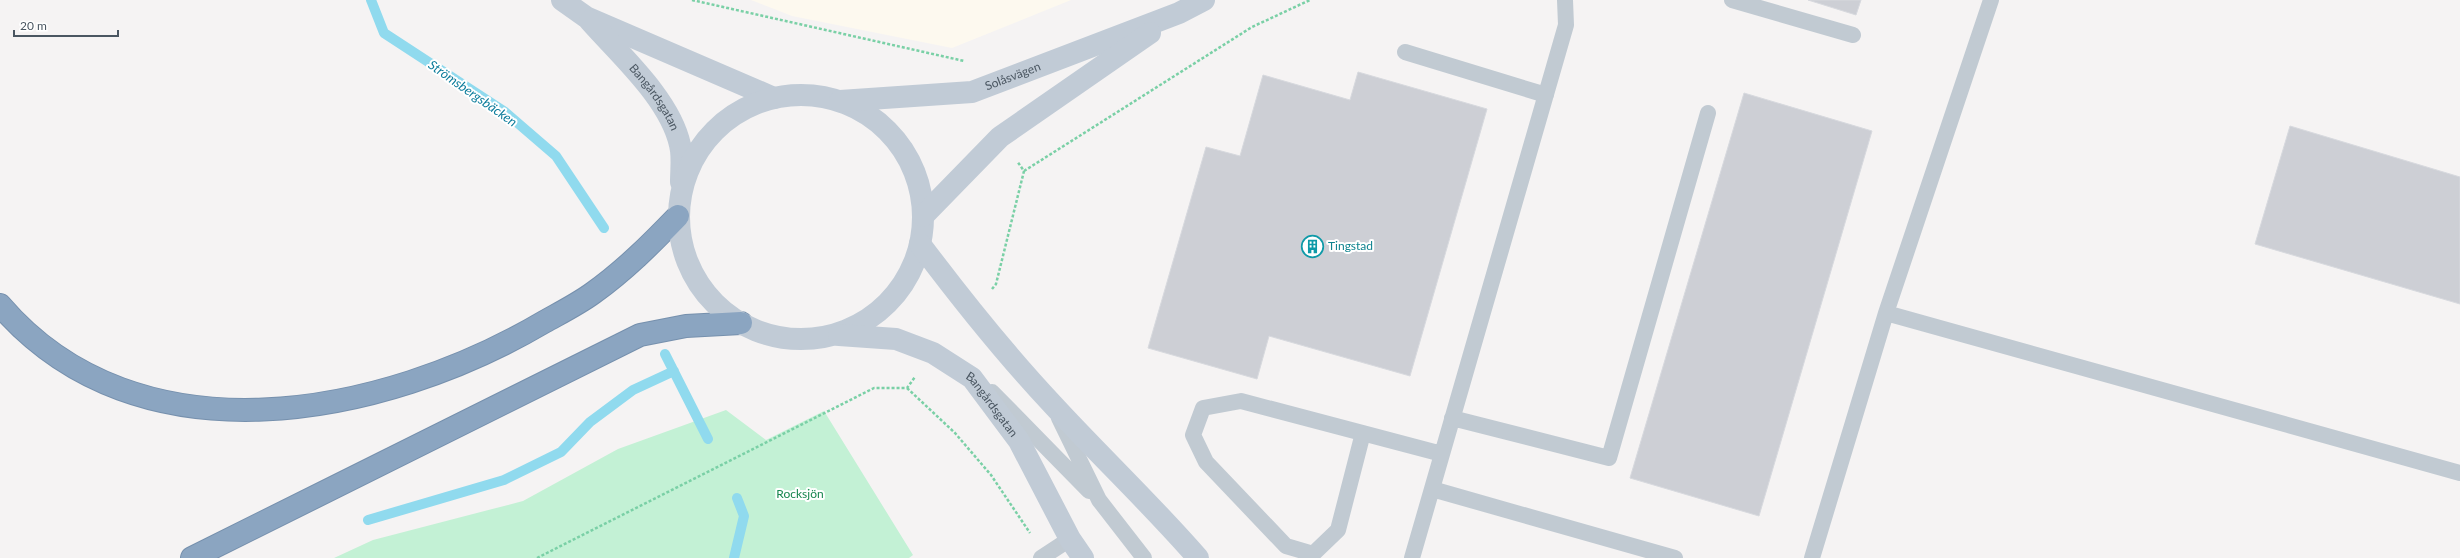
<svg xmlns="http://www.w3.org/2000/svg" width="2460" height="558" font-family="Lato,sans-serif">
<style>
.commercial{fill:#fdf9ef}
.green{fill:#c3f1d5}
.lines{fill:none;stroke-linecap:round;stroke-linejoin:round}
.stream{stroke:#90daee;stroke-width:10}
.building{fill:#cdcfd5;stroke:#d7d9de}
.highway-casing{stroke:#7690ad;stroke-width:24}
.path{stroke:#7ad0a6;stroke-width:2.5;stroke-dasharray:3 2;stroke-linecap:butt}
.lane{stroke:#c1cad2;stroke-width:16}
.secondary{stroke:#c1cbd6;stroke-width:22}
.highway{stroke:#8ba5c1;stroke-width:22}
.labels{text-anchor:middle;stroke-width:4;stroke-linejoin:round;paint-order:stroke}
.street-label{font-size:12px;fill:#4a5661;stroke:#fff}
.culture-label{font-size:12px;fill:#0d838f;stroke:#fff;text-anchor:start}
.park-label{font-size:12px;fill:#17864f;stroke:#fff}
.water-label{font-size:13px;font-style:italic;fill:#0c7c9b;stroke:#fff}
</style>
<rect width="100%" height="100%" fill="#f5f3f3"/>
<path class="commercial" d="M751,0H1071L952,48L792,16Z"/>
<path class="green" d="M726,410L766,440L824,411L913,555L909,558H334L373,540L523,501L618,449Z"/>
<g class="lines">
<path class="stream" d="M371,0L384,33L505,112L556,156L604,228
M665,354L708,439
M368,520L504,480L561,452L590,422L633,390L674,371
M734,558L744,516L737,498"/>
</g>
<path class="building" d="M1808,0H1861L1856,15Z
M1358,72L1487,109L1410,376L1269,336L1257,379L1148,348L1206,147L1240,156L1263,75L1350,100Z
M1744,93L1872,131L1759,516L1630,478Z
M2290,126L2460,177V304L2255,244Z"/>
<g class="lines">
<defs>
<path id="highway" d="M0,305C138,466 383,417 544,322C560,313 578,304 593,293C625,270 651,244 678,216
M192,558L640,335L686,326L741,323"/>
</defs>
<use href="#highway" class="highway-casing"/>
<path class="path" d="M692,0L964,61
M1024,171L1252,27L1310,0
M992,289L996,284L1024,171L1017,161
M907,388L955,433L991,475L1030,533
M537,558L874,388H907L915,377"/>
<path class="lane" d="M1732,0L1853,35
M1405,52L1546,95
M1886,313L2460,473
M992,392L1089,491
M1059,418L1099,500L1144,558
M1452,418L1609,458L1708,113
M1363,433L1338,530L1313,554L1286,546L1206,462L1193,435L1203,408L1241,401L1442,454
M1432,489L1675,558
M1041,558L1070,539
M1412,558L1566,25L1565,0
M1812,558L1886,313L1991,0"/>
<g class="secondary">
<path d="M562,0L586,17L774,98"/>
<path id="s1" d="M590,21C620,55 670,99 680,145C683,156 681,170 681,182"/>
<circle cx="801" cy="217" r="122"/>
<path id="s2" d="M840,101L972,92L1179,13L1204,0"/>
<path d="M923,216L1000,137L1150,33"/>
<path d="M920,244C962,300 1006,355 1054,406C1101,457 1152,505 1198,558"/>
<path id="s3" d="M839,335L896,339L933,353L972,378L1019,441L1070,539L1083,558"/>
</g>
<use href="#highway" class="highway"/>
</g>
<defs>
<symbol id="building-ring" viewBox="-11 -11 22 22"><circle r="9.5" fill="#fff" stroke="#0f9aa8" stroke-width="1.5"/><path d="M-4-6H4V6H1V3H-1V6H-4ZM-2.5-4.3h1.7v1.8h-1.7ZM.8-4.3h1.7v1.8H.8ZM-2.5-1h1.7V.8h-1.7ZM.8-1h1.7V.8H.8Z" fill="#0f9aa8"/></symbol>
</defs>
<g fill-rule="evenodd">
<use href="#building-ring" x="1300" y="234" width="25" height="25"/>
</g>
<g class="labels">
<g class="street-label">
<text dy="4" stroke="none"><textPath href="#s2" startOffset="176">Solåsvägen</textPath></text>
<text dy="4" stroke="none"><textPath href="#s1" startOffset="100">Bangårdsgatan</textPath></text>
<text dy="4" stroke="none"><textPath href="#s3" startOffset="176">Bangårdsgatan</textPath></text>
</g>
<g class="culture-label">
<text x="1328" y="250">Tingstad</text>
</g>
<g class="park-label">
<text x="800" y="498">Rocksjön</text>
</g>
<g class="water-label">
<text transform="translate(473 93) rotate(35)" y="5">Strömsbergsbäcken</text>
</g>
</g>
<path d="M14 30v6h104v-6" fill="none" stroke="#4a5661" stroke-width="2"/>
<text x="20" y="30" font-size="12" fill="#4a5661" stroke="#ffffff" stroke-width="3" paint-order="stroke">20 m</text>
</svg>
